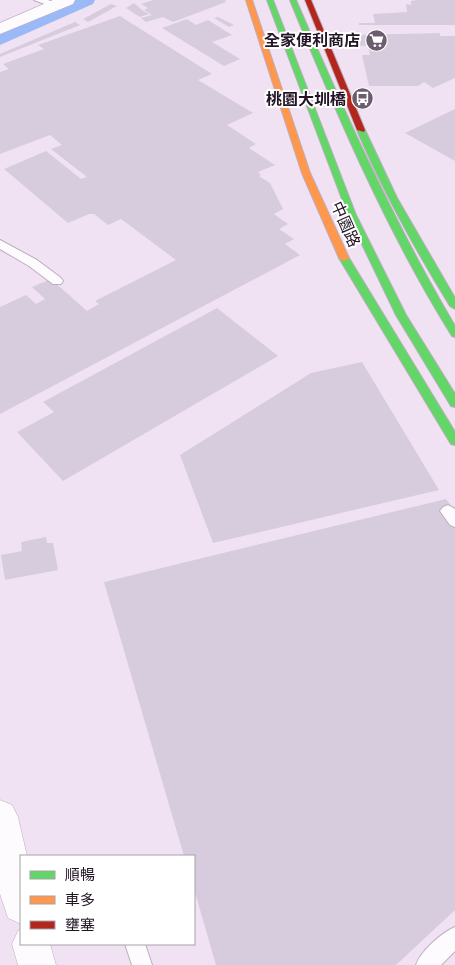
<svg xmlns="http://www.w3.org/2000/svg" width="455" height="965" font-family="Spectral,'Noto Sans TC',serif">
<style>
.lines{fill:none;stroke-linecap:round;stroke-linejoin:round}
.canal{fill:#9bb9f7;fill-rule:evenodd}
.building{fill:#d6ccdd}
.lane-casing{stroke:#bcaebf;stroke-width:2}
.street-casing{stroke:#bcaebf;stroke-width:1}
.fast-casing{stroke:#bcaebf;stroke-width:2}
.slow-casing{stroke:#bcaebf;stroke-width:2}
.jam-casing{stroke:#bcaebf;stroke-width:2}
.lane{fill:#fdfbfd;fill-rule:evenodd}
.street{fill:#fdfbfd;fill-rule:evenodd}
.fast{fill:#63d668;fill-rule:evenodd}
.slow{fill:#ff974d;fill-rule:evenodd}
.jam{fill:#b3261e;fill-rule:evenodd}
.labels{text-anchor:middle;stroke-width:4;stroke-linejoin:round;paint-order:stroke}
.far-poi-label{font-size:16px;font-weight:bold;fill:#231526;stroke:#fff;text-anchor:end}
.far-street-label{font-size:16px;fill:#231526;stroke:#fff}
</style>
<rect width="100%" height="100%" fill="#f0e2f3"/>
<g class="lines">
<path class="canal" d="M73,0H95L93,4L0,45V33Z"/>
</g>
<path class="building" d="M153,0H225L226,2L173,22L163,17L146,22L141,18L152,15L144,10L148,8L141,4Z
M417,0H455V25H359V23H375L373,14L407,12L406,4L411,5V1Z
M134,3L142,10L149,14L140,17L126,8Z
M111,4L117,6L88,22L83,19Z
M120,16L212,74L198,80L253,113L227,125L256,144L249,148L275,165L258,172L261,175L259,176L270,183L283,209L274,214L288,224L279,229L294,239L285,244L300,255L0,414V307L26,295L36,304L45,299L32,287L51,279L87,311L99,304L95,301L176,260L121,219L108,225L94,214H89L68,223L4,169L46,151L81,179L87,177L51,149L62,145L50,135L0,154V72L9,69L3,64L44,49L38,45Z
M218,17L234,25L229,27L214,18Z
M187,19L196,25L208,20L232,35L212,42L240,59L224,66L162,28Z
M75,22L80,25L0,57V54Z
M440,33V36H455V78L433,88L424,82L418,86H369L362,55H370L368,46H358V35Z
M455,109V161L405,133Z
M217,308L278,356L63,481L17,432L54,412L43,402Z
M362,362L439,490L213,543L180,455L311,373Z
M446,499L455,511V910L396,965H216L194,889V856H184L104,582Z
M46,537L47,543H53L58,570L5,580L1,555L22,551L21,542Z"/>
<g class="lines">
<defs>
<path id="lane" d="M34,0H48L60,5L55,8Z
M0,240L37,260L61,278L63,281L61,284H53L29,266L0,249Z
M448,505L455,509V527L450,525L440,511L443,507Z
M455,927V951L441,965H416C421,951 441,933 455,927Z
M125,944H145L152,965H132Z"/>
<path id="street" d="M53,0H75L73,4L0,34V23Z
M0,800L12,805L18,817L27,856H21V924L8,918L0,894Z
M21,929V944H50L56,965H18L12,944L18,931Z"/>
<path id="fast" d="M267,0H273L356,215L406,315L455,394V407L451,406L396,315L348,215Z
M290,0H296C344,111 393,221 455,326V337L452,336C386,230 337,115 290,0Z
M358,128L365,130L397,198L455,298V309L450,306C415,249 383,191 357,130Z
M344,255L349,258L455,432V445L451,444L339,258Z"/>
<path id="slow" d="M246,0H252L310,173L349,258L347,260L344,261L339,258L302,173Z"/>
<path id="jam" d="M305,0H311L365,130L364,132L357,130Z"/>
</defs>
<use href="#lane" class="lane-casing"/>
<use href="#street" class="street-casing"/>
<use href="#fast" class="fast-casing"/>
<use href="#slow" class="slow-casing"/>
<use href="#jam" class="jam-casing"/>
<use href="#lane" class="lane"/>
<use href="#street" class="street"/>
<use href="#fast" class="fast"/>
<use href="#slow" class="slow"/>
<use href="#jam" class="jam"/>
</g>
<defs>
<symbol id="supermarket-disc" viewBox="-11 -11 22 22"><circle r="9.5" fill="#6b5d6e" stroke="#fff"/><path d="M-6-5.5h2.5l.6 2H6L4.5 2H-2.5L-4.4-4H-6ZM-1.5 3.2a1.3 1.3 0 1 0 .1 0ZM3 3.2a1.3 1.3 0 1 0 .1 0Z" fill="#fff"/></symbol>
<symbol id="bus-disc" viewBox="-11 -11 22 22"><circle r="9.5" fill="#6b5d6e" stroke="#fff"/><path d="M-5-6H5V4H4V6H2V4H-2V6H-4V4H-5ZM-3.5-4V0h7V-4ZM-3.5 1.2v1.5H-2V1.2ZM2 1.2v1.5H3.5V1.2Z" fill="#fff"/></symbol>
</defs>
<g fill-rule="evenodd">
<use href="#supermarket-disc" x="364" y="28" width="25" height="25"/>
<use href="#bus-disc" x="350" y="86" width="25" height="25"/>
</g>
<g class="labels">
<g class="far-poi-label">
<text x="360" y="46">全家便利商店</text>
<text x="346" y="105">桃園大圳橋</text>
</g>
<g class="far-street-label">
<text transform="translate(346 224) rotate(66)" y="6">中園路</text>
</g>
</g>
<rect x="20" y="855" width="175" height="90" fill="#ffffff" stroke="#a7a1a8"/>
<rect x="30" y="871" width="25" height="8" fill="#63d668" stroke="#a7a1a8"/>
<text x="65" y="880" font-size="15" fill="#231526">順暢</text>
<rect x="30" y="896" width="25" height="8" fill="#ff974d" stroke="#a7a1a8"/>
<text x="65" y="905" font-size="15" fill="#231526">車多</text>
<rect x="30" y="921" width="25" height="8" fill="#b3261e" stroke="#a7a1a8"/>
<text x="65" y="930" font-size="15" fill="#231526">壅塞</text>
</svg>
